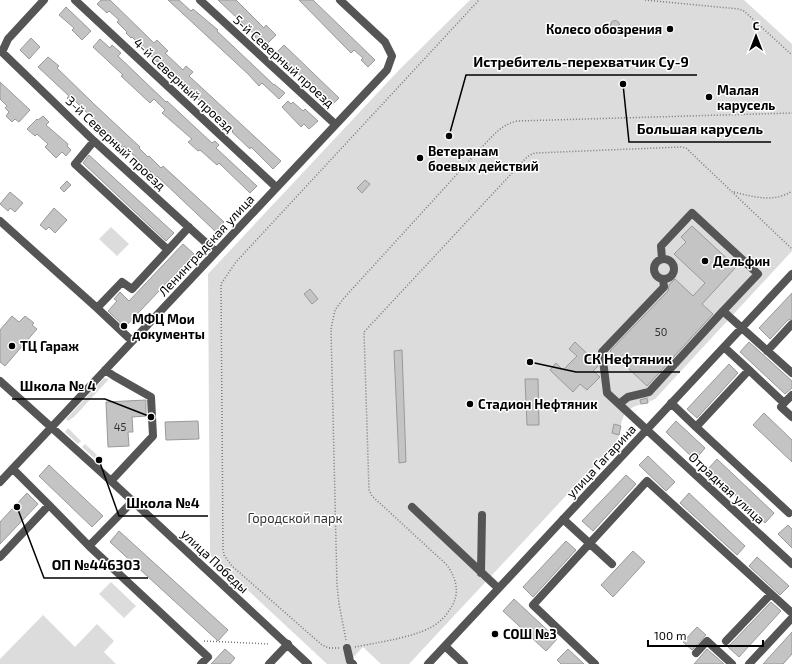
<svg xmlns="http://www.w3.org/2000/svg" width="792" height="664" font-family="'Exo 2',sans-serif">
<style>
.green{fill:#dcdcdc}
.building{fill:#c4c4c4;stroke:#999}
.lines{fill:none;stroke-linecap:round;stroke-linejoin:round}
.path{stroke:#777;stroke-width:1.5;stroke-dasharray:1 2;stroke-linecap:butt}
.minor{stroke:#555;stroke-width:8}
.poi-dot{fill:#000;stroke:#fff;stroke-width:1.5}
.labels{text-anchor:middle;stroke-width:3;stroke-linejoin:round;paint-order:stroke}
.number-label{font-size:11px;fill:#313131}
.poi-label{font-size:13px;font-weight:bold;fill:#000;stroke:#fff;text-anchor:start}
.street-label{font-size:13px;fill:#000;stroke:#fff}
.park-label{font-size:13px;fill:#333;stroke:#fff}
.leader{fill:none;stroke:#000;stroke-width:1.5}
.callout-dot{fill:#000;stroke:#fff;stroke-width:1.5}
.callout-label{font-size:14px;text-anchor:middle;font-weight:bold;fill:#000;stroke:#fff;stroke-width:3;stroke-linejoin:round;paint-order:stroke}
</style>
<rect width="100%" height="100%" fill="#fff"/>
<path class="green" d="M470,0H744L792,44V251L655,399C644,405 627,405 623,418C620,425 620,433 618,440L409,664H381L363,647L347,664H327L210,555L208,274L399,70Z
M111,227L129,244L117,256L99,239Z
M104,378L109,379L74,417L68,421L66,419Z
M68,428L81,441L78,444L65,432Z
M85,444L97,455L94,458L82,447Z
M111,582L136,606L124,618L99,594Z
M43,615L75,647L97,624L114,641L104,652L116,664H0V659Z"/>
<path class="building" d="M101,0H110L154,43L157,40L168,51L165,53L183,70L186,66L193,72L189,76L281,161L273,169L251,147L250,149L232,132L233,131L198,99L199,98L184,85L182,86L175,80L176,78L158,61L157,62L132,37L131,38L126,33L127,32L117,22L119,20L109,11L107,13L97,4Z
M168,0H179L191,11L193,9L218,30L217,31L274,85V84L285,93L279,99L262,83L259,86L248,74Z
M218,0H236L264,28L266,25L276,35L265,46L255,37L256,36Z
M299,0H313L375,60L368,67L361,60L363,58L354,50L351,53Z
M66,7L91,31L82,40L72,30L74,28L59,15Z
M610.5 25a4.5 4.5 0 1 1 9 0a4.5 4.5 0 1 1-9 0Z
M31,38L40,47L29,59L20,50Z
M100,39L110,48L112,45L121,53L118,56L166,102L167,101L212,143L215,141L219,145L216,148L257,186L250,193L219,163L217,165L200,150L198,151L188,142L192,139L162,113L165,110L154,99L150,103L121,76L123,75L93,47Z
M284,45L339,98L332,105L276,53Z
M48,57L59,66L57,68L94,104L140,147L139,148L148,157L149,156L161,168L163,166L224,222L216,232L157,176L155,178L150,173L151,172L124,146L123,148L74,100L72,103L67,98L69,96L38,67Z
M0,82L30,110L19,122L15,119L12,122L6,116L9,112L5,108L7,106L0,99Z
M288,101L291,104L293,102L303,111L305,109L318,121L309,129L304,124L301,127L282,107Z
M43,116L49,122L46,125L68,144L67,146L71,150L66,156L62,152L56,158L45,147L48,144L37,134L35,136L27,129L37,119L38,120Z
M89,155L174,233L166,241L83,163Z
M365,180L370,184L362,193L357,188Z
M67,181L71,185L64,192L60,188Z
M10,192L23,203L15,212L10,208L8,211L0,204Z
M54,208L67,220L55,233L49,227L46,230L40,225Z
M692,226L736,267L702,304L713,314L647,386L610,351L668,291L669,285L675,279L693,296L705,283L674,254L686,242L681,237Z
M183,244L194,254L125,327L108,311L117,301L114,299L120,292L129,301Z
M310,289L318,299L312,304L304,294Z
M792,293V319L788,320L770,339L759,328Z
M12,316L19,322L25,316L34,323L32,325L37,329L5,366L0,362V330Z
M575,342L598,364V366L593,371L600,377L587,390L580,384L573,392L550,370L556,363L563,370L577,356L569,349Z
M749,342L792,381V388L785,394L740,352Z
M402,350L406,462L399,463L394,351Z
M729,364L738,373L697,418L687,409Z
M525,379H538L539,425H527Z
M647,398L648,403L641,404L640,400Z
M146,400V416L132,417L133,432H128L129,446L108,447L106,402Z
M764,413L792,440V462L753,425Z
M198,421L199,439L166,440L165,422Z
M676,421L705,448L695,460L666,432Z
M614,424L621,426L619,435L612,433Z
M648,456L675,482L666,491L639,465Z
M717,459L774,513L765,523L708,469Z
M49,465L103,516L92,527L39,476Z
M626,475L636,484L593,531L582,521Z
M27,493L38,504L0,544V522Z
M689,493L745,546L737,555L680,503Z
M788,525L792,529V548L778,534Z
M119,531L228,630L218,641L110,542Z
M566,541L576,550L533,597L523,587Z
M633,551L645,562L613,597L601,585Z
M757,557L789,586L780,595L749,566Z
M514,599L557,639L546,651L503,611Z
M771,602L781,611L739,657L727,646L730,645Z
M697,627L706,635L692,650L683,642Z
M792,632V654L783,664H763Z
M225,649L235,658L230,664H211Z
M568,649L584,664H561L557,660Z
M707,649L724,664H694Z"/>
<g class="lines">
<path class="path" d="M645,0L739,9L744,11L792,55
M734,192C754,197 774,203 792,191
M346,640L339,604L337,585L331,329L335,310L344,298L480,149C492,137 500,125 517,121L792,113
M204,641L270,644
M355,647C378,642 423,637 440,621C445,617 449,611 452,606C460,592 456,578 447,565L372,496L369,490L364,332L526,158L530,155L535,153L681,147L686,148L792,249
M339,648H329L322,645L232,566L224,555L223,549L221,284L236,262L479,0"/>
<path class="minor" d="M75,0L276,187
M200,0L335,124
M0,52H2L94,141L216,252
M2,52L8,39L44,0
M94,141L75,164L168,250L132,289L122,282L97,308L132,341
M0,221L97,308
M168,250L189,227
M654 269a10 10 0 1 1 20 0a10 10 0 1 1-20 0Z
M662,259L661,246L692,213L758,274L723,311L792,373
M663,279L664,287L602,352L607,393L792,564
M767,351L792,324
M105,370L114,376L151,397L153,436L111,481
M749,370L784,403L792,395
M0,381L111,481L308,664
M671,403L696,427L749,370L724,347
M784,403L781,407L792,417
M619,404L628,397L649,392L723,311
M696,427L789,513
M13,469L49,505
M0,482L387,70L392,56L385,42L340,0
M412,507L498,588
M563,519L612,564
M89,546L132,502
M0,557L49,505L89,546L208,657L201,664
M481,573L482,515
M726,641L771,594
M445,646L464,664
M347,648L350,661L353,664
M696,653L707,641L732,664
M269,664L288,644
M428,664L792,274
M595,664L533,605L647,481L792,613
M749,664L792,618"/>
</g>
<g class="poi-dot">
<circle cx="670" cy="29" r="4"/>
<circle cx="709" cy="97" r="4"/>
<circle cx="420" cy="158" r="4"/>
<circle cx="705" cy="261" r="4"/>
<circle cx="124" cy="326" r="4"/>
<circle cx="12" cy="346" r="4"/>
<circle cx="470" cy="404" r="4"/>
<circle cx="495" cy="634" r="4"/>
</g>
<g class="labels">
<g class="number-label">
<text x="661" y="336">50</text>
<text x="120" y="431">45</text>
</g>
<g class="poi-label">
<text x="662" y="34" text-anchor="end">Колесо обозрения</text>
<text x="717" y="95">Малая<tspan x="717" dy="15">карусель</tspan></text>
<text x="428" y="156">Ветеранам<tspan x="428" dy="15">боевых действий</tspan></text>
<text x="713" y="266">Дельфин</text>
<text x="132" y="324">МФЦ Мои<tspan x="132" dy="15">документы</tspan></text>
<text x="20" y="351">ТЦ Гараж</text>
<text x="478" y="409">Стадион Нефтяник</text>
<text x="503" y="639">СОШ №3</text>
</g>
<g class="street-label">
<text transform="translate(284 61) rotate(42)" y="5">5-й Северный проезд</text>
<text transform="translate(184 85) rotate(43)" y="5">4-й Северный проезд</text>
<text transform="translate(116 143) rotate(43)" y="5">3-й Северный проезд</text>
<text transform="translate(206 245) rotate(-47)" y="5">Ленинградская улица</text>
<text transform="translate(601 461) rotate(-47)" y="5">улица Гагарина</text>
<text transform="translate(727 488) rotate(43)" y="5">Отрадная улица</text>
<text transform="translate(215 561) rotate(43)" y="5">улица Победы</text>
</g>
<g class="park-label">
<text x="295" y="523">Городской парк</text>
</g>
</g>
<path class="leader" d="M449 136L466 75H697M623 84L629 142H771M530 362L576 372H680M151 417L105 399H12M99 460L119 516H208M17 507L44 578H148"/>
<g class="callout-dot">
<circle cx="449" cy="136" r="4"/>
<circle cx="623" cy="84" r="4"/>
<circle cx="530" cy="362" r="4"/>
<circle cx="151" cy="417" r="4"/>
<circle cx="99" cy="460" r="4"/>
<circle cx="17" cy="507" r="4"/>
</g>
<g class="callout-label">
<text x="581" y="67">Истребитель-перехватчик Су-9</text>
<text x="700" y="134">Большая карусель</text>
<text x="628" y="364">СК Нефтяник</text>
<text x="58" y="391">Школа № 4</text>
<text x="163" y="508">Школа №4</text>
<text x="96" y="570">ОП №446303</text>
</g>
<g transform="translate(756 36)" stroke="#ffffff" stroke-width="3" paint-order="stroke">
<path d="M0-3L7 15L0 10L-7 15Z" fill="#000000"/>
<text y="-6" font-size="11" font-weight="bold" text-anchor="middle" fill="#000000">С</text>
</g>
<path d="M648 640v6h115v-6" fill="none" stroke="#000000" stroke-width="2"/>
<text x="654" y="640" font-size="12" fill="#000000" stroke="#ffffff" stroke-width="3" paint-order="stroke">100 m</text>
</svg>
